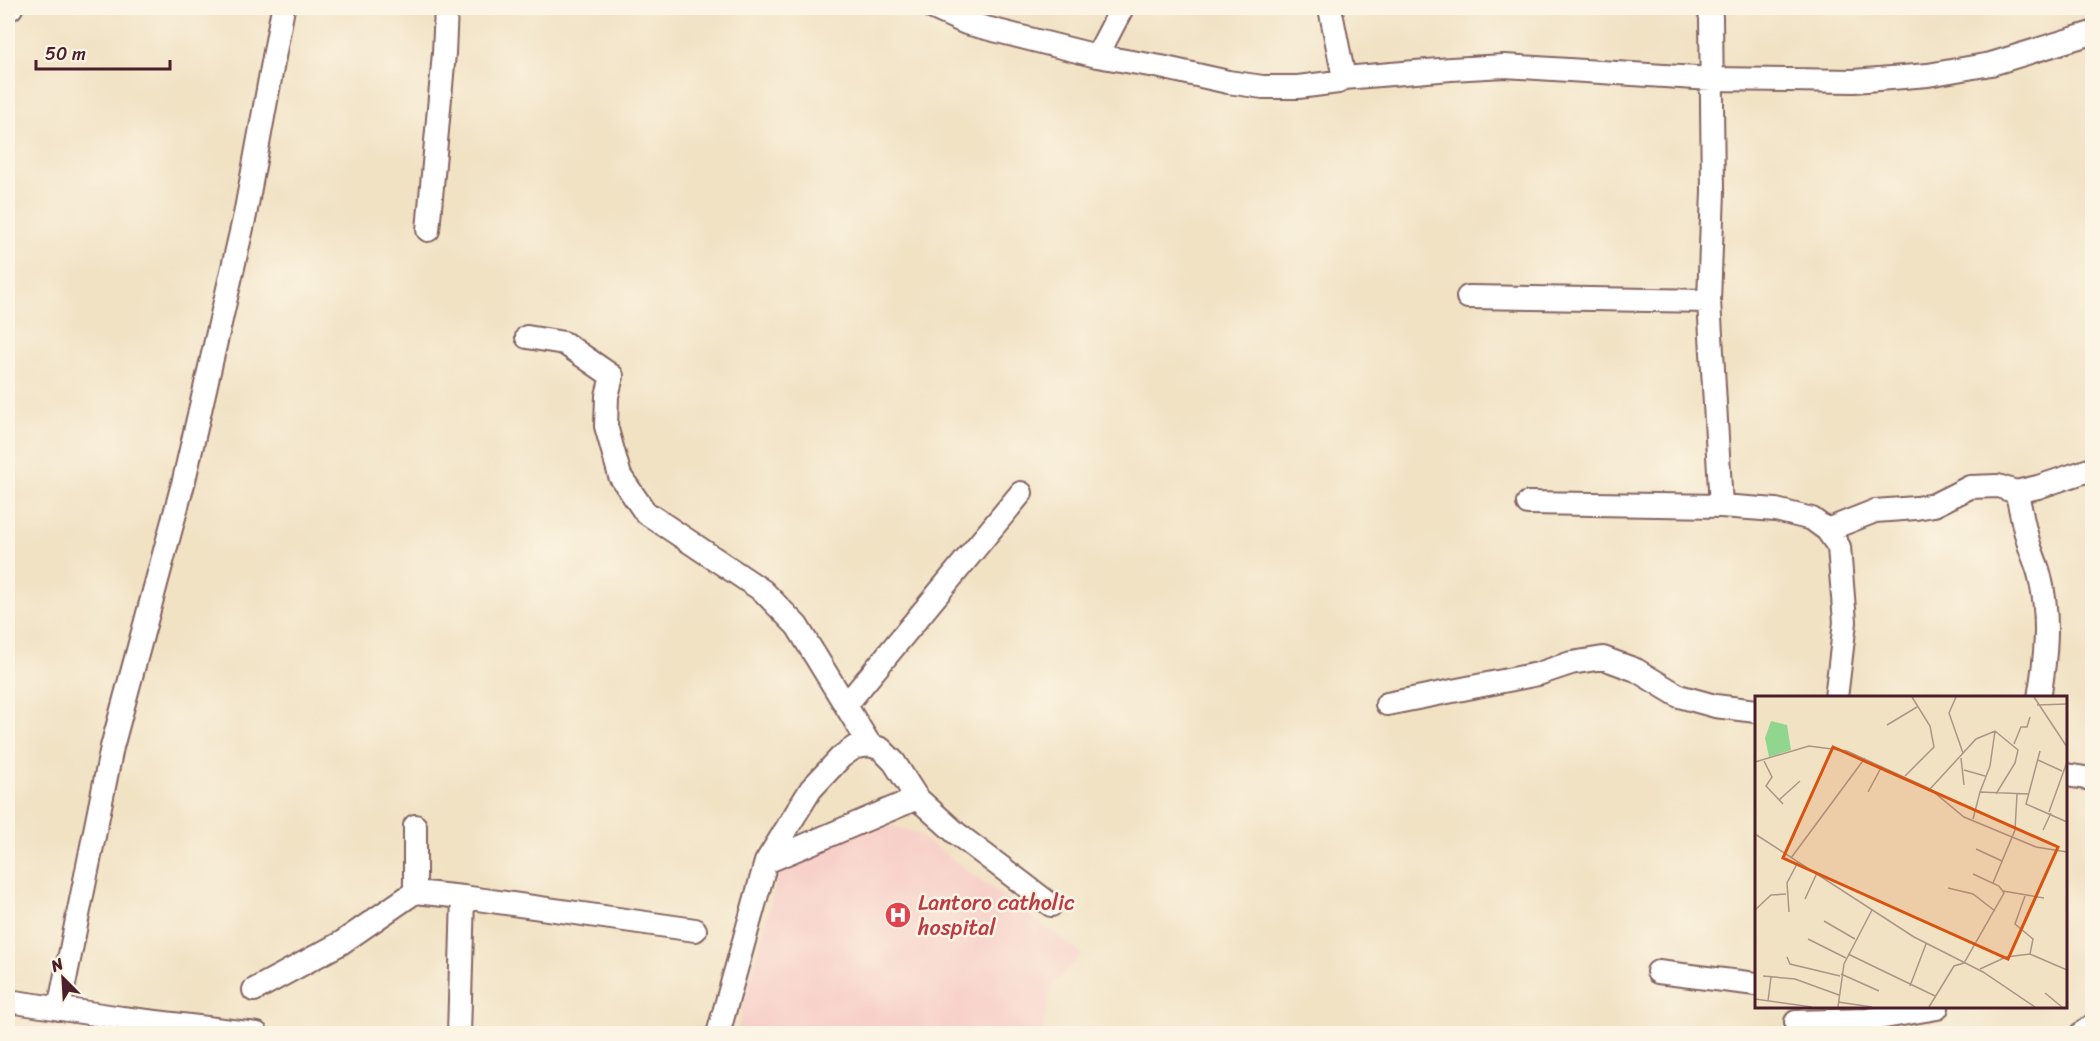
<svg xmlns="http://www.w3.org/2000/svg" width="2100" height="1041" font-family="Sriracha,sans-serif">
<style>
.built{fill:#f7d0c9}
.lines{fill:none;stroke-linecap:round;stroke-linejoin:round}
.minor-casing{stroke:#846361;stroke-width:26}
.minor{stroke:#fff;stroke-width:22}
.labels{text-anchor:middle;stroke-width:5;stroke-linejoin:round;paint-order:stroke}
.health-label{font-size:22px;fill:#be3a42;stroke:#fcf5e5;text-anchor:start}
.inset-road{fill:none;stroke:#ae9487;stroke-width:1.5}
.view{fill:#d8530f;fill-opacity:0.15;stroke:#d8530f;stroke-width:3}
.inset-edge{fill:none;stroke:#4a1f2b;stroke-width:3}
</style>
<rect width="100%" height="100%" fill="#fcf5e5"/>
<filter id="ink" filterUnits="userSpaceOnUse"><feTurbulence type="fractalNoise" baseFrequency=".0167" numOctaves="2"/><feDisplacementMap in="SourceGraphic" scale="12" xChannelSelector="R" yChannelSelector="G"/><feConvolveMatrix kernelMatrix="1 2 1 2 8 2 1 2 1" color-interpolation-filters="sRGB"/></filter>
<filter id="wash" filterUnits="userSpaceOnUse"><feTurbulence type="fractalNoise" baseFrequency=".008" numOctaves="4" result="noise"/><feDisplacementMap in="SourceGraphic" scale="24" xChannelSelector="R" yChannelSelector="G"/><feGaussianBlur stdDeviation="1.35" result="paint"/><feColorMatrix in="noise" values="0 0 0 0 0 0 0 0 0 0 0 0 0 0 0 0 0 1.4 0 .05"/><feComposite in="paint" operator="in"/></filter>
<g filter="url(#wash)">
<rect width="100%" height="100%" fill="#f1e2c4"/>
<path class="built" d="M894,826L918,834L1082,954L1052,986L1041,1033L736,1034L778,876L794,861L866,828Z"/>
</g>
<g filter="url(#ink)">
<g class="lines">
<defs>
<path id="minor" d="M8,8H11
M933,8L966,23L1097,56L1161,67L1228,82L1263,87H1298L1338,82L1344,78L1451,69L1504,66L1712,79L1854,81L1928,75L1991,64L2092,33
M1330,8L1344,78
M1708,8L1711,17L1713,191L1709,301L1721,506
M1097,56L1122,8
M428,230L444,53L446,8
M1468,297L1709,301
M527,337L564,343L612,376L607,396L606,426L620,476L645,512L763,591L797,626L870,745
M2016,492C2021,507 2022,522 2027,537C2030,551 2037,563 2040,577C2050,617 2046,657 2039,698
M1528,503L1721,506L1776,510L1812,519L1827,530L1839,547L1845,622L1836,698
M1827,530L1875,511L1916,508L1934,505L1970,487L1998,486L2016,492L2038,487L2092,469
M1387,704L1538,674L1571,663L1603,658L1636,670L1679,696L1715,706L1756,711
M846,705L1021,493
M2066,775L2092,779
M415,826V892L463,897L459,1034
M766,862L917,798
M463,897L695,930
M1658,972L1756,984
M254,990L341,943L415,892
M8,1001L122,1018L257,1034
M59,1009L112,747L184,480L245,215L283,8
M1796,1022L1867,1020L1937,1008
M718,1034L766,862L811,789L841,757L855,747L870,745L881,749L894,762L917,798L956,833L1051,905
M2081,1034L2092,1026"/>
</defs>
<use href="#minor" class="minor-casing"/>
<use href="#minor" class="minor"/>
</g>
</g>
<defs>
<symbol id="hospital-disc" viewBox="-11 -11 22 22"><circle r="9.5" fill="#e0444e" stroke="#fcf5e5"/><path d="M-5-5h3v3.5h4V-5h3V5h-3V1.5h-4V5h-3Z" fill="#fff"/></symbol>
</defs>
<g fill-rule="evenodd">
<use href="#hospital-disc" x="883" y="900" width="30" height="30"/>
</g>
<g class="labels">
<g class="health-label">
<text x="918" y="910">Lantoro catholic<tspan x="918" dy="25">hospital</tspan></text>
</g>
</g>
<g transform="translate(1755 696)">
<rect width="312" height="312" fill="#f1e2c4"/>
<path d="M16,25L32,29L36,54L14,61L10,42Z" fill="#90d68f"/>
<path class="inset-road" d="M201,1L194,17L208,57M279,1L312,51M282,9L312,8M132,29L162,11M259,48L266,31H272L275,21M285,55L271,108L312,126M206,62L209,89M283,64L307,75M9,65L17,81L11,90L28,108M0,66L54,50L92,55L175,93L209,121L281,151L312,156M209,74L230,80M150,80L179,51L175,30L157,1M175,93L221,43L240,35L263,54L260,67L241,98M113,96L127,70M225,96L235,70L240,35M24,104L45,85M294,116L312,66M218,123L225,96L274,98M288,134L296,117M0,138L159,241L228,276L280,311M221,153L247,165M36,162L110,62M238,187L260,134L262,98M193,192L218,198L240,215M248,195L289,202M270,200L260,228L278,243L275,258M50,203L62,177M0,214L16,199L31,198M34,216L32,187L43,166M69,225L100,243M53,243L91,262M93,258L180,300M32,261L35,268L85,280M225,273L251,261L275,258L312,274M86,278L124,295M8,280L40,283L84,299M155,290L171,248M290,297L307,311M0,303L57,311M13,305L16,281M83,306L117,311M83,311L89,268L117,214M174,311L199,270L209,267L249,197L244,190L218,178"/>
<path class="view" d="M78,51L303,151L253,263L28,162Z"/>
<rect width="312" height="312" class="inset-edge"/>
</g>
<rect width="2100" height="1041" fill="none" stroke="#fcf5e5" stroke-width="30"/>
<g transform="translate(63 978) rotate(336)" stroke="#fcf5e5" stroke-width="4.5" paint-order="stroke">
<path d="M0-4.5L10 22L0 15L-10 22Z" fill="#4a1f2b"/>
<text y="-9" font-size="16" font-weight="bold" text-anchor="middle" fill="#4a1f2b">N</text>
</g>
<path d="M36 60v9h134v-9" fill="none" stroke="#4a1f2b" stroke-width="3"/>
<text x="45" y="60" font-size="18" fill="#4a1f2b" stroke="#fcf5e5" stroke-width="4.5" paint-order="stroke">50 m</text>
</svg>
